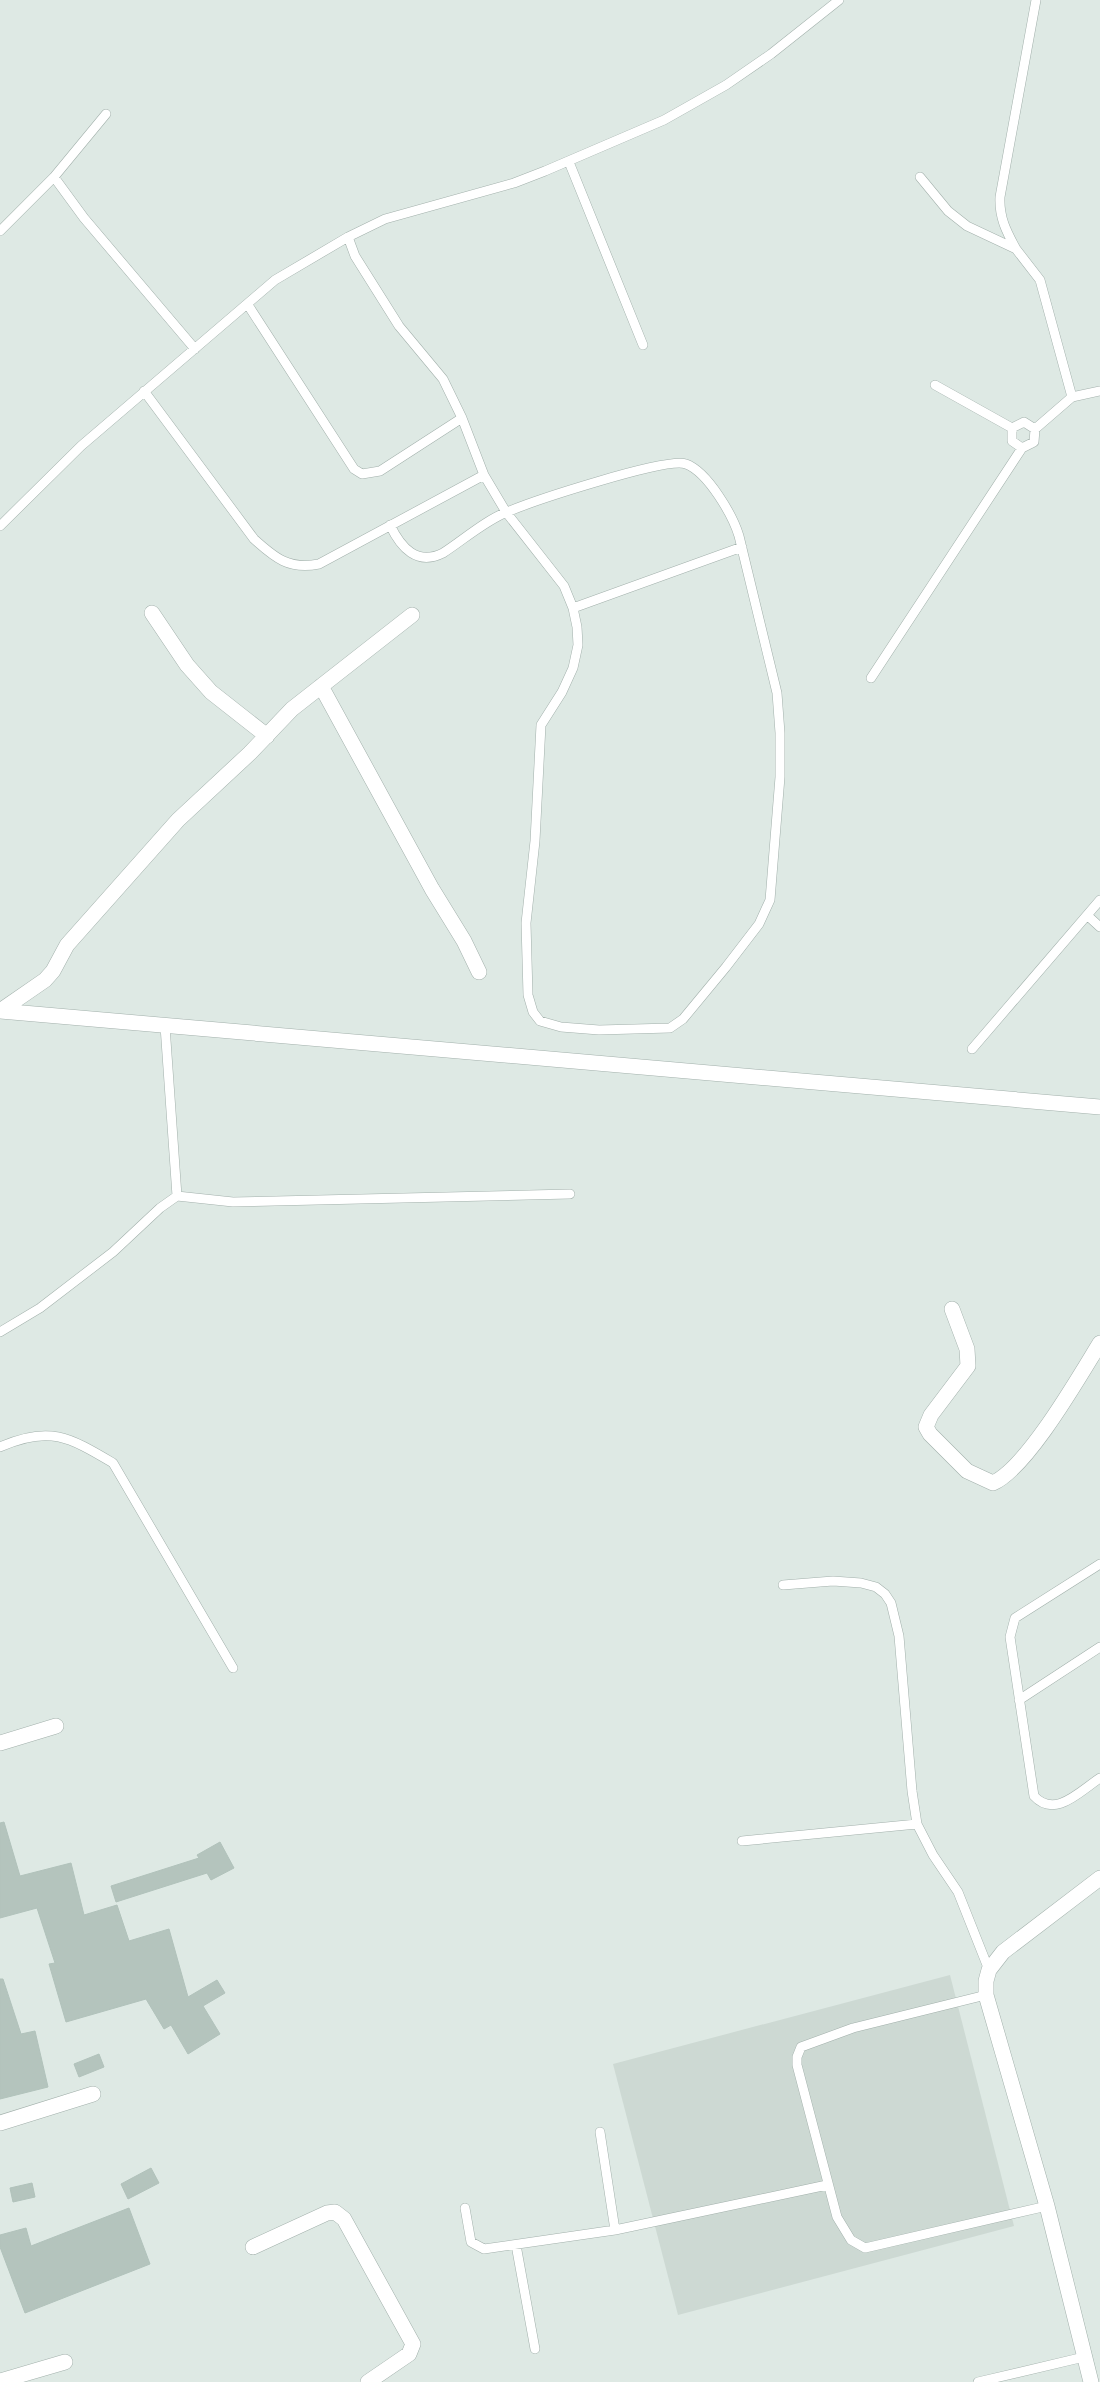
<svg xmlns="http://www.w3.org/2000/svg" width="1100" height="2382" font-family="'Space Grotesk',sans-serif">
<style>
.built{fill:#cdd9d3}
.building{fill:#b4c4bd;stroke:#b1c2bb}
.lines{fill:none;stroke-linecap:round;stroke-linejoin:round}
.lane-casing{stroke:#a2b0ab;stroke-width:10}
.street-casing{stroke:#a2b0ab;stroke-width:16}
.lane{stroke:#fff;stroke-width:9}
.street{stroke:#fff;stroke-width:15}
</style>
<rect width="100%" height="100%" fill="#dee9e4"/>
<path class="built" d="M950,1975L1014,2226L678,2315L613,2064Z"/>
<path class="building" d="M4,1822L20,1876L71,1863L84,1915L117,1905L129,1941L169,1929L188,1997L217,1980L225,1993L203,2006L220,2034L188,2054L171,2025L164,2029L146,1999L66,2022L49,1964L55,1963L37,1908L0,1918V1823Z
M220,1842L234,1868L211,1880L207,1873L116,1902L111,1886L199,1858L197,1855Z
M0,1979H3L21,2034L35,2031L48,2087L0,2099Z
M99,2054L104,2067L79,2077L74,2064Z
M151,2168L159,2183L128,2199L121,2184Z
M32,2183L35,2197L13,2202L10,2188Z
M129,2208L150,2264L25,2313L0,2247V2235L26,2228L31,2246Z"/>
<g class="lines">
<defs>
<path id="lane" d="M106,114L54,177L84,218L195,349
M569,162L643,345
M920,177L948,211L967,226L1016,249L1040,280L1072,397
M0,231L54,177
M1016,249C1006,231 999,217 1000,197L1036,0
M248,305L354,469L362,474L380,471L462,418
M935,385L1012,428
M144,391L254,539C275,558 289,570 319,564L484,475
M1024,422L1035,429L1034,442L1022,448L1012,441V428Z
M1035,429L1072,397L1100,391
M390,525C401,548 417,566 443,553C463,540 486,520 507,512C533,501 666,457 686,464C708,472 733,516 739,536L777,693L780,733V777L770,900L759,924L726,967L683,1019L670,1028L599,1030L561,1027L540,1021L533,1012L528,995L526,923L535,841L541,725L562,692L573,668L578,645L577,627L573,608L564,586L506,512L484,475L462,418L443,379L399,326L355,256L348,237L385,219L514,183L545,171L664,120L726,85L771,54L839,0
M0,526L81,446L275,280L348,237
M573,608L742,547
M871,678L1022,448
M1088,916L1100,927
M165,1026L177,1196
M972,1049L1100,900
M0,1332L40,1308L113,1252L160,1208L177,1196L233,1202L570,1194
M0,1447C49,1425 69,1437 113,1463L233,1668
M1100,1564L1015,1618L1010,1637L1034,1796C1055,1819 1080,1791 1100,1778
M783,1585L833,1581L861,1583L876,1587L885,1594L891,1603L899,1636L912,1791L917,1824L933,1855L958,1892L989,1970
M1019,1700L1100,1647
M742,1841L917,1824
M986,1995L853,2028L801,2047L797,2057V2065L837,2217L851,2240L865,2248L1047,2206
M600,2132L615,2230L827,2185
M465,2208L471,2242L484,2249L615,2230
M516,2245L535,2349
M978,2382L1084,2357"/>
<path id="street" d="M152,613L187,665L211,692L267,736
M321,686L432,889L464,941L479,972
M0,1011L1100,1107
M0,1011L45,980L53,971L67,945L178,820L250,753L292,709L412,615
M952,1309L967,1349L968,1366L931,1415L926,1427L930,1434L967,1471L993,1483C1027,1468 1079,1377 1100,1343
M0,1743L56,1726
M0,2123L93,2094
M253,2247L327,2213L335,2212L344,2219L413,2344L409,2354L368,2382
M0,2381L65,2362
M1091,2382L1047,2206L986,1995V1981L989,1970L1003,1952L1100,1878"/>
</defs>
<use href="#lane" class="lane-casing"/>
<use href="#street" class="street-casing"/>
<use href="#lane" class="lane"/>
<use href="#street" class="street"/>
</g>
</svg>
